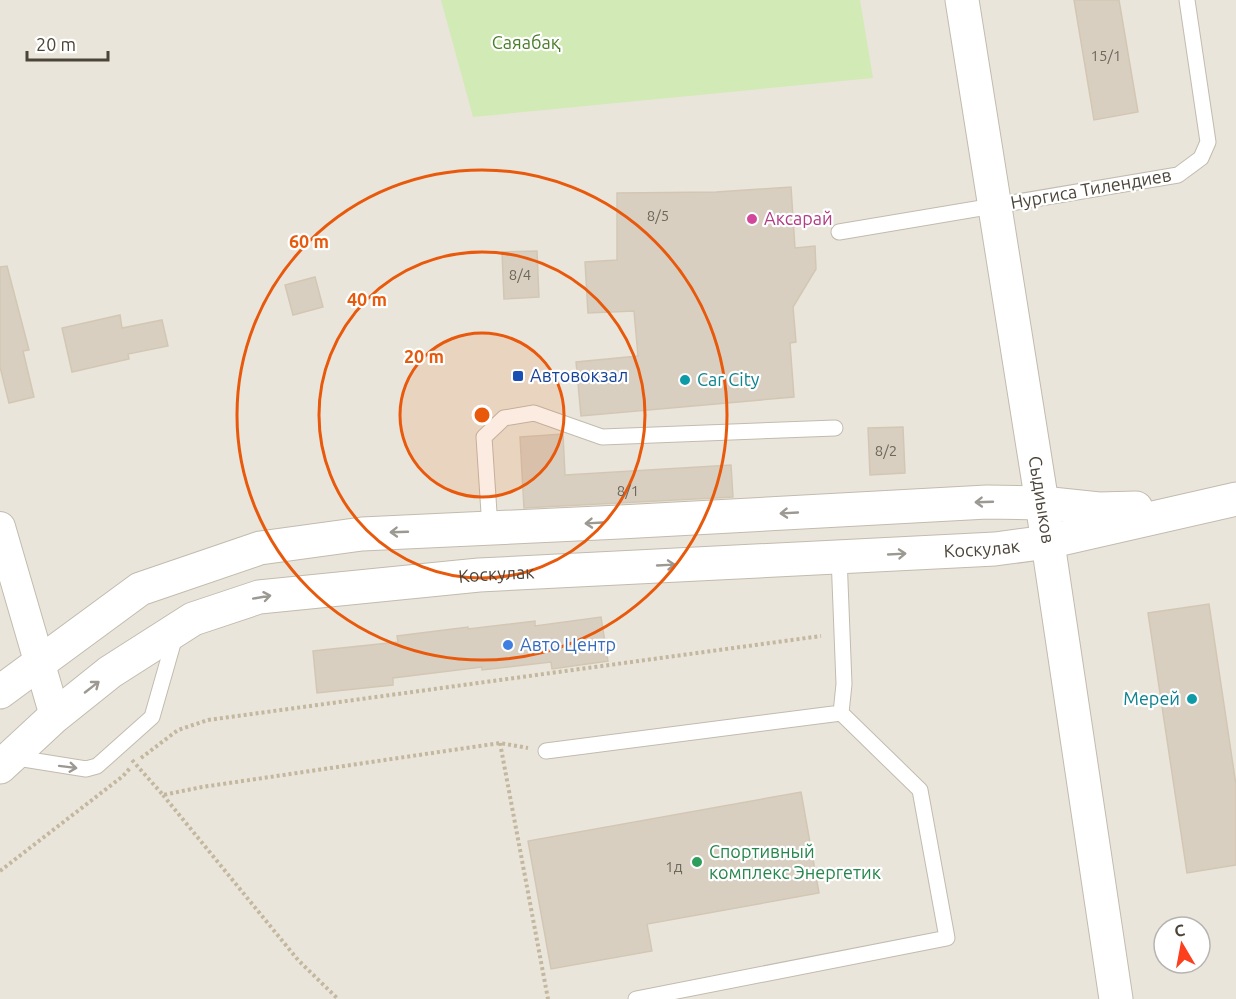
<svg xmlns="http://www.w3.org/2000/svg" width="1236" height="999" font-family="Ubuntu,sans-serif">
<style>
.residential{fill:#eae5da;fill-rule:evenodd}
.green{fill:#d2eab5}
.building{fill:#d8cfc1;stroke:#d3c7b4;stroke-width:1.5}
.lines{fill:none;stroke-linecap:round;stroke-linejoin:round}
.service-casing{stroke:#c2bbae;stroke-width:17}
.minor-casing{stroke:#c2bbae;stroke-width:32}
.tertiary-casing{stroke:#c2bbae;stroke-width:35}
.path{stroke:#c4b79f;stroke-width:4;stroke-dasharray:3 3;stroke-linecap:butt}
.service{stroke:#fff;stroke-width:15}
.minor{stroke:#fff;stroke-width:30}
.tertiary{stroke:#fff;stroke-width:33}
.oneway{stroke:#9c9892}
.ring{fill:none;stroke:#e8590c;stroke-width:3}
.hotel-dot{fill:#d1479c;stroke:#fff;stroke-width:2}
.transit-dot{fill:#1a4fb4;stroke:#fff;stroke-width:2}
.culture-dot{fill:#0f9aa8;stroke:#fff;stroke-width:2}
.shop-dot{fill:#3f7fe0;stroke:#fff;stroke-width:2}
.leisure-dot{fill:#2e9e5b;stroke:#fff;stroke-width:2}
.labels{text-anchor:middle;stroke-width:4.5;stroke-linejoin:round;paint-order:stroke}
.number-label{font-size:15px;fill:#6e675b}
.park-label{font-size:18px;fill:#4a7f2a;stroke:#fff}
.street-label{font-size:18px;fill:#4b4439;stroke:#fff}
.hotel-label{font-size:18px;fill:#b23c85;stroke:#fff;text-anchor:start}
.transit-label{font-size:18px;fill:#164399;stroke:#fff;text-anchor:start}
.culture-label{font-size:18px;fill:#0d838f;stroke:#fff;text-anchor:start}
.shop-label{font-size:18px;fill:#366cbe;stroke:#fff;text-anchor:start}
.leisure-label{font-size:18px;fill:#27864d;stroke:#fff;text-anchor:start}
.centre{fill:#e8590c;stroke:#fff;stroke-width:3}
.ring-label{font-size:18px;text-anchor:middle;font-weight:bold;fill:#e8590c;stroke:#fff;stroke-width:4.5;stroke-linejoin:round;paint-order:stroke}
</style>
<rect width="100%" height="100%" fill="#f6f3ec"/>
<path class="residential" d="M0,0H1236V999H0ZM1164,927H1200V963H1164Z"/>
<path class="green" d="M441,0H860L873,78L473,117Z"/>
<path class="building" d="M1074,0H1119L1138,112L1094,120Z
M791,187L795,248L815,246L816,269L793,307L796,342L790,343L794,397L581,416L576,362L638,356L634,311L588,313L585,262L617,260V193L716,192Z
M537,251L539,297L504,299L502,252Z
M7,266L29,350L23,351L34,397L9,403L0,367V267Z
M315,277L323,307L293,315L285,285Z
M120,315L122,328L162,320L168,346L128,354L129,359L72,372L62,328Z
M903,427L905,473L870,475L868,428Z
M563,434L565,475L731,465L733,497L524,508L520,437Z
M1209,604L1236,785V865L1187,873L1148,613Z
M601,617L608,661L552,669L551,662L482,670V667L393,678V685L317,693L313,651L398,642L397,636L468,627V629L535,621V626Z
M801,792L819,893L647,924L652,951L551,969L528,841Z"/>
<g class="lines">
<defs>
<path id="service" d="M839,232L1178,175L1201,158L1208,142L1187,0
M490,528L484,437L504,418L534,413L602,437L835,428
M546,751L841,713L844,684L839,556
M11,757L86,769L97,766L152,717L176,633
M636,999L947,938L920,790L841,713"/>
<path id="minor" d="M0,527L55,716"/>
<g id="tertiary">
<path id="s1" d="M962,0L1042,503L1116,999"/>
<path d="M0,692L140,589L260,548L362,534L620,522L987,502L1042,503L1099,509L1136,508"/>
<path id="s2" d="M0,767L55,716L110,672L193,619L259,597L479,575L995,549L1048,542L1236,499"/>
</g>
</defs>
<use href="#service" class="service-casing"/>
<use href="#minor" class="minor-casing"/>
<use href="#tertiary" class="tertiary-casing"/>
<path class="path" d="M500,743L548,999
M141,758L178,730L208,720L821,636
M132,760L163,795L202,787L500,743L528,748
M163,795L298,960L338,999
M0,871L123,776L131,767"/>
<use href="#service" class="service"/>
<use href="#minor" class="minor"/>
<use href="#tertiary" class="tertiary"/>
</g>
<defs><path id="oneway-shaft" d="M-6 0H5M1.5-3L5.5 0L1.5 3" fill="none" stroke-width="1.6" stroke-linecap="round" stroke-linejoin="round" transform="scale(1.5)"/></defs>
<g class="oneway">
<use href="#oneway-shaft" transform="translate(984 502) rotate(178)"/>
<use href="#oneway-shaft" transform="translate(789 513) rotate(177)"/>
<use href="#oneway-shaft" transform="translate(594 523) rotate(177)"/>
<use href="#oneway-shaft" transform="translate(399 532) rotate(178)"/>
<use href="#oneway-shaft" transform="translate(897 554) rotate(-3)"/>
<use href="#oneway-shaft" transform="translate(666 565) rotate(-3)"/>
<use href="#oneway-shaft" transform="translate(262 597) rotate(-10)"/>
<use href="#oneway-shaft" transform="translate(92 687) rotate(-38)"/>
<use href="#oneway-shaft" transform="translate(68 767) rotate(7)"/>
</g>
<circle cx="482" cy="415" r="82" fill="#e8590c" fill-opacity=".12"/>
<g class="ring">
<circle cx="482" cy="415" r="82"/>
<circle cx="482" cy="415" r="163"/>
<circle cx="482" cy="415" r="245"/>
</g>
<circle class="hotel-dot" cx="752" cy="219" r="6"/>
<rect class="transit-dot" x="512" y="370" width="12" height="12" rx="3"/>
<g class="culture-dot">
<circle cx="685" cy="380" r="6"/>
<circle cx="1192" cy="699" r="6"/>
</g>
<circle class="shop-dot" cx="508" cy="645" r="6"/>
<circle class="leisure-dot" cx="697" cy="862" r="6"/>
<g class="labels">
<g class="number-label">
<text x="1106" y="61">15/1</text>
<text x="658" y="221">8/5</text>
<text x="520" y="280">8/4</text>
<text x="886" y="456">8/2</text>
<text x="628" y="496">8/1</text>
<text x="674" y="872">1д</text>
</g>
<g class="park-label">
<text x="526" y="49">Саяабақ</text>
</g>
<g class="street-label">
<text transform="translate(1091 189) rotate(-10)" y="6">Нургиса Тилендиев</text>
<text dy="6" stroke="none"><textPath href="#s1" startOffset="506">Сыдиыков</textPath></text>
<text dy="6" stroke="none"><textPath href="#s2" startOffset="1038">Коскулак</textPath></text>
<text dy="6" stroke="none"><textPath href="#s2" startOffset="552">Коскулак</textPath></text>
</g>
<g class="hotel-label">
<text x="764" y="225">Аксарай</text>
</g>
<g class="transit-label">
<text x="530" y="382">Автовокзал</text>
</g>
<g class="culture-label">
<text x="697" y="386">Car City</text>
<text x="1180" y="705" text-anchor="end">Мерей</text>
</g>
<g class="shop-label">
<text x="520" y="651">Авто Центр</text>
</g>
<g class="leisure-label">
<text x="709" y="858">Спортивный<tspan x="709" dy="21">комплекс Энергетик</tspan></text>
</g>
</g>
<circle cx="482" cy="415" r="9" class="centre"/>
<g class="ring-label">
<text x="309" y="248">60 m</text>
<text x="367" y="306">40 m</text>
<text x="424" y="363">20 m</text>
</g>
<g transform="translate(1182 945) rotate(350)"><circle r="28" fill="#ffffff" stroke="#b7b4b0" stroke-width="1.5"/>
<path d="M0-4.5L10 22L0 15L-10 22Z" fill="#fc3f1d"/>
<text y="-9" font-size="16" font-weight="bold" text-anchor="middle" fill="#4b4439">С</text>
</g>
<path d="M27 51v9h81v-9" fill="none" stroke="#4b4439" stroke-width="3"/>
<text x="36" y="51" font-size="18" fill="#4b4439" stroke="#ffffff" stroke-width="4.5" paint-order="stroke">20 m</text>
</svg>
